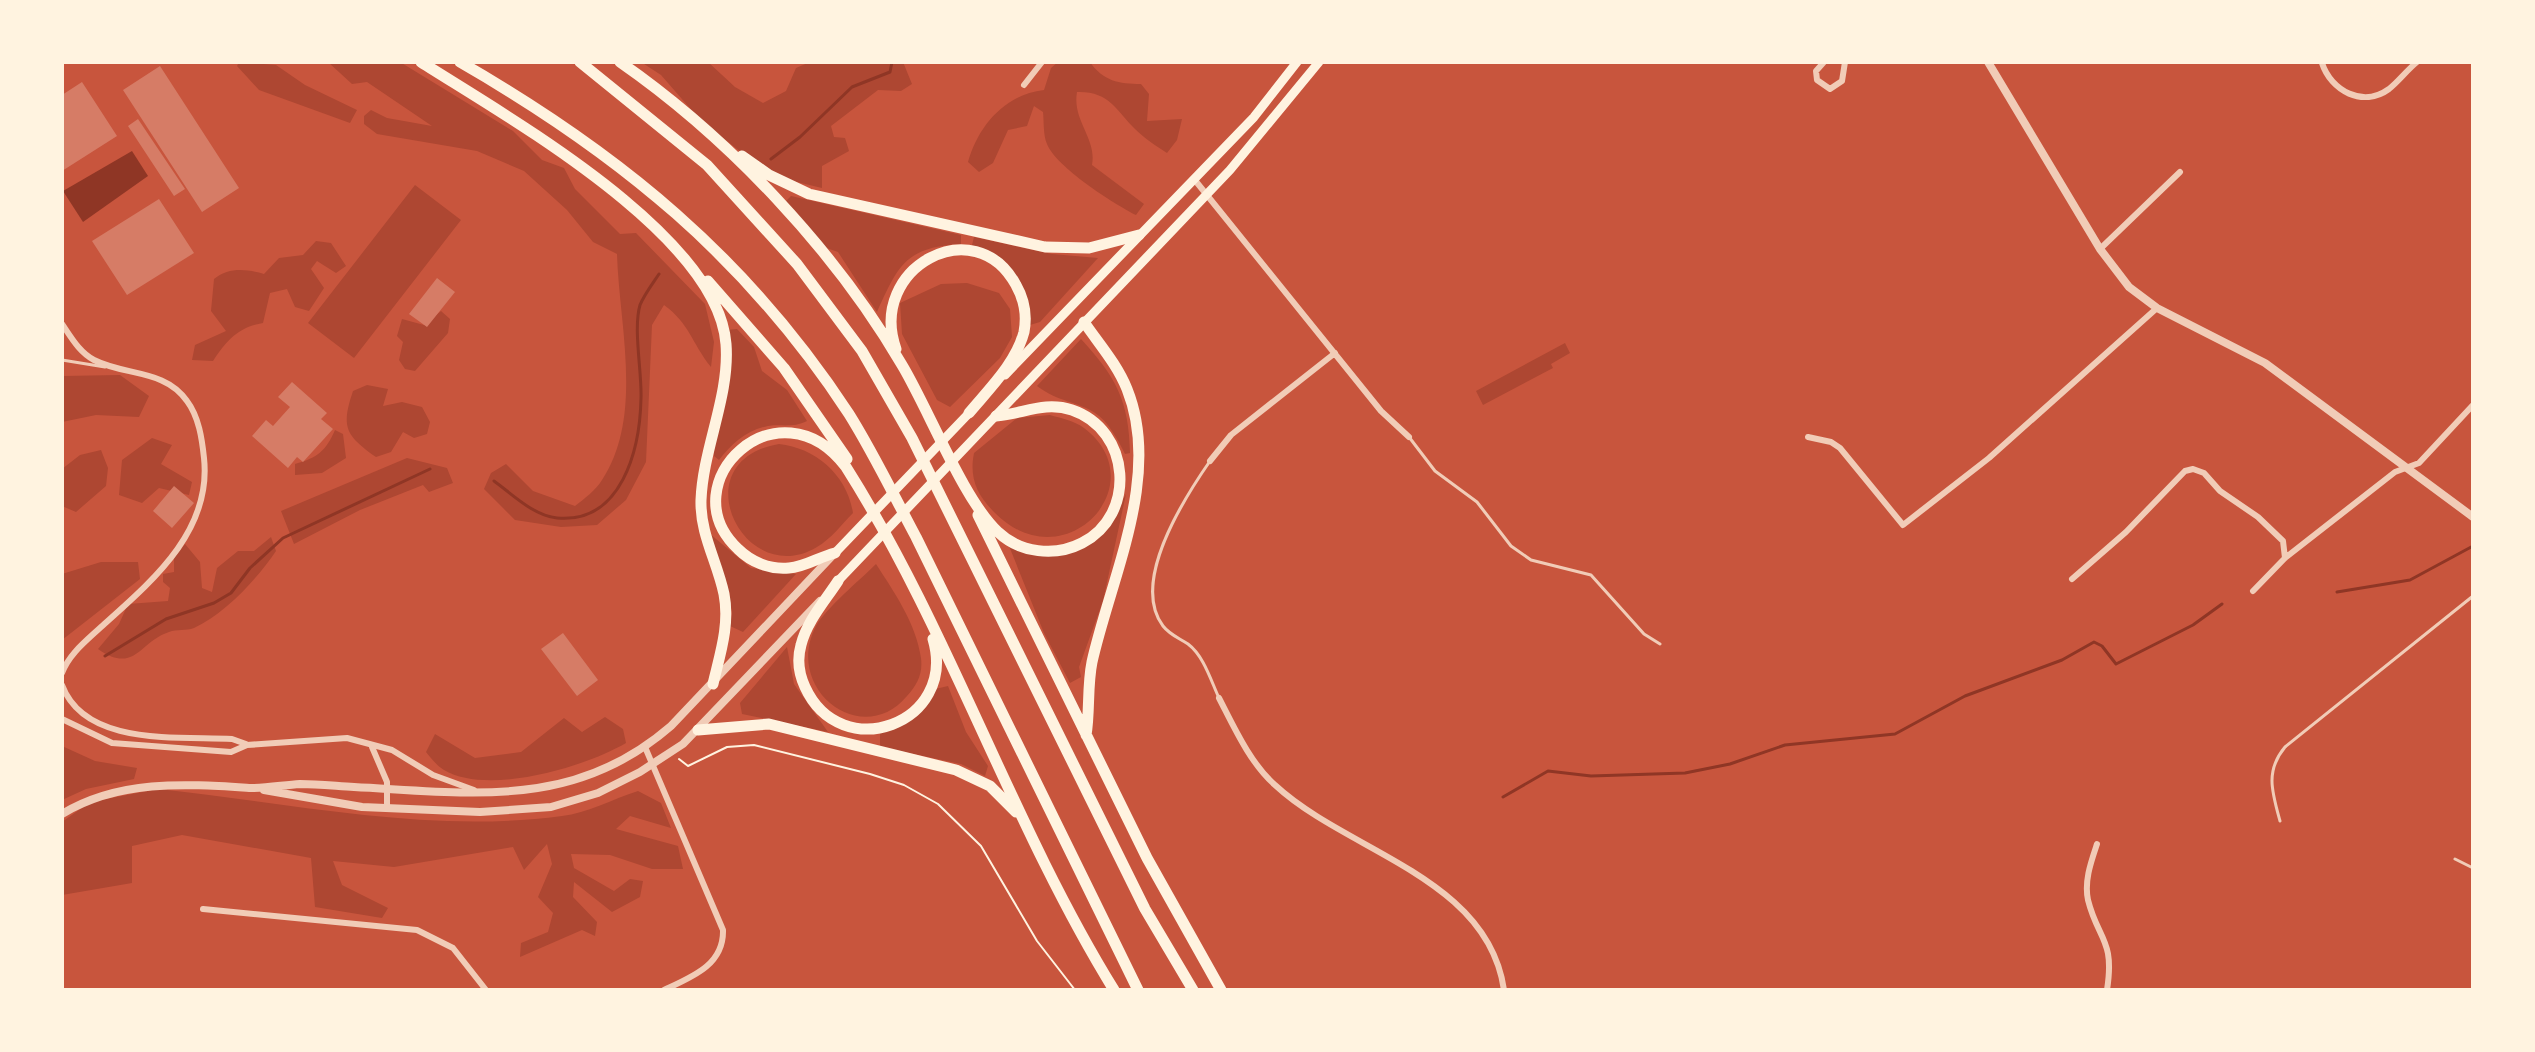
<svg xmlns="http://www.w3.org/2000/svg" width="2535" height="1052" font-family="Arial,sans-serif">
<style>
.green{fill:#ae4732}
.water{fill:#8f3625}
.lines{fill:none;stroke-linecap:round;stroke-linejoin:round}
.stream{stroke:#8f3625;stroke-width:3}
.building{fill:#d67c66}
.path{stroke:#fff3e0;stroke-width:2}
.service{stroke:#f1ccb7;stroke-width:3}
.minor{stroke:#f1ccb7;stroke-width:6}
.tertiary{stroke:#f1ccb7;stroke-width:8}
.secondary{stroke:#fff3e0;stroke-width:9}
.motorway{stroke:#fff3e0;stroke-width:11}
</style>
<rect width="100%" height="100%" fill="#c8553d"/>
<path class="green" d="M239,62L276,65L305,85L357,110L350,123L259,90L237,66Z
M328,62H400L513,131L542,160L564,168L575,189L620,234L636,233L705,304L714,342L711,367C691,342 690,324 664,305L652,325L646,462L626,500L597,525L561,527L515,520L484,489L491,473L506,464L533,491L575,506C584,499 596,490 602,480C644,416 619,325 617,254L593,242L567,210L524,171L477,151L377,134L364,124V116L371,110L387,118L432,126L367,82L352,84Z
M641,62H708L735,87L763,103L786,91L796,68L810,62H903L912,84L901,91L878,90L831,126L834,137L845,138L849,151L822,166V188L780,178L741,152L702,122L661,75Z
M1058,62H1090C1103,81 1119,84 1141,84L1149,94L1147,121L1182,119L1177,140L1167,153C1156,146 1144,138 1135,129C1116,110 1109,91 1077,92C1072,121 1097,138 1092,165L1144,204L1136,215C1114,204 1056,167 1047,144C1043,135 1044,121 1043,112L1034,106L1027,126L1008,130L993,163L979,172L968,162C978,126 1005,94 1044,90L1051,68Z
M415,185L461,220L354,358L308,323Z
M791,196L961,235V244C905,247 898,266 877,312L838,252L818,245L784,203Z
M974,237L1052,254L1098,258L1040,322L1030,325C1018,272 1021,269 972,245Z
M316,241L331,243L346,266L336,273L317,261L311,269L324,288L309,311L295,307L287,289L270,293L263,323C238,327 226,341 213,361L192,360L195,345L226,331L211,311L214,279C229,267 246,269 264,274L279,258L303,255Z
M967,283L999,293L1010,309L1012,337L1000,358L950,407L937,400L902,334L900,303L941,284Z
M441,311L450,319L448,333L415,371L405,369L399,360L403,342L397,336L402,319L424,325Z
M737,329L754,347L762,371L787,390L807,421C794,428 782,424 768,426C746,430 732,444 719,460L714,456L713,445L726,330Z
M1081,339C1116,377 1129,401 1130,453L1125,454C1118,440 1108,421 1095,413C1079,402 1058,402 1037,386Z
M1565,343L1570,353L1551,364L1553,368L1483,405L1476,391Z
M120,375L149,396L139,417L96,415L62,422V376Z
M367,385L388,389L383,406L402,402L422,407L430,422L427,434L414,438L403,432L391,452L376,457C345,435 341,427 353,391Z
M1050,415C1060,418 1075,421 1084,428C1157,483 1065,583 995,513C977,495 969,478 974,453L1017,418Z
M335,430L343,434L346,458L322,473L295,475V464C317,458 326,451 335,430Z
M152,438L172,445L161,464L192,482L189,495L159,488L142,503L119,495L122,460Z
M779,444C816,448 847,475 853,513C842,524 831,539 817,547C744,591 680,461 779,444Z
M101,450L108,468L106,486L76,512L62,506V469L80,455Z
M407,458L447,468L453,483L429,492L423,485L360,510L294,544L281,511Z
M1126,494L1103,601L1079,667L1081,677L1070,683L1044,633L1009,546C1080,550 1089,561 1126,494Z
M710,534L751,568L796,574L743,632L730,626L732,612Z
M271,537L276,551C257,579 225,614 194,628C186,631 177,629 169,632C140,641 135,675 98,649L119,624L128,604L168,601L170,588L163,582V574L174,572V558L185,544L200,562L202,588L212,592L217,568L238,551H254Z
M101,562H138L140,579L62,640V574Z
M876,564C894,592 916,623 921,658C923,674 917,685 907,696C862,750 783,689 816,626C827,607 859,581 876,564Z
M787,647L794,684L828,732L742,714L740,703Z
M948,686L966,732L988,766L985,776L961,764L880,747V733L919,715L931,690Z
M605,717L623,729L626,743C585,767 488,796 444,770C437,766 431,758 426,752L435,734L475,758L521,752L564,718L582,732Z
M62,746L95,761L137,768L134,779L86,789L62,800Z
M158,789C292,803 426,834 562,816C587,813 613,799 638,791L661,803L671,828L630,816L616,829L678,846L683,869H652L610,855L571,854L574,868L614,891L630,879L643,881L640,897L612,912L574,882L573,897L597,922L595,936L582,930L520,957L521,943L548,932L553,913L538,897L552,864L547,844L524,870L513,847L394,867L333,861L342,885L388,908L382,918L315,907L311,858L182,835L132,846V883L62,895V822L90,802Z"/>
<path class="water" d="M132,151L148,176L83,222L63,191Z"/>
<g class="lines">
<path class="stream" d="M771,159L800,137L852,87L890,72L892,62
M494,481C512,494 534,516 557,518C622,524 640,449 641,398C642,372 633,329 640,305C644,295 653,283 659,274
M2337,592L2410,580L2473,546
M105,656L166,619L214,603L231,593L250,568L283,538L430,469
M1503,797L1548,771L1591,776L1685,773L1730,764L1785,745L1895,734L1965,696L2062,660L2094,642L2102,646L2116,664L2193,625L2222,604"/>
</g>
<path class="building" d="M160,66L239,188L202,212L123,90Z
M82,82L117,136L62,171V95Z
M138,119L185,189L174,196L128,126Z
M159,199L194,253L127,295L92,241Z
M437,278L455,292L427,327L409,314Z
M292,382L327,413L321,419L333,429L303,462L297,457L288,468L252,436L266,420L273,426L290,407L278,397Z
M174,486L194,503L172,528L153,511Z
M563,633L598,680L577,696L541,649Z"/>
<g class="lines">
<path class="path" d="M679,759L688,766L727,747L754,745L870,774L904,785L938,804L981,846L1037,941L1075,990"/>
<path class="service" d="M62,360L105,367
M1409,437L1435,471L1477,502L1511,546L1531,560L1591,575L1644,634L1660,644
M1210,461C1185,497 1130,582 1163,626C1170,635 1179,638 1188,644C1204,656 1211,681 1219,698
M2280,821C2272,792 2265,771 2285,747L2473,596
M2455,859L2473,868"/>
<path class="minor" d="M1824,62L1816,71L1817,80L1830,89L1842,81L1845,62
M2322,63C2331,91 2363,108 2389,89C2399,81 2407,70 2417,62
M1024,85L1042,62
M1194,179L1381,411L1409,437
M2100,249L2180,172
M62,324C71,337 79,352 94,360C125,376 165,369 187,401C199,417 202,439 204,458C212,532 151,582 101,627C86,641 69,654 62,673
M1808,437L1831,442L1840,448L1903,525L1989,458L2157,308
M1210,461L1231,435L1335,353
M2072,579L2126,532L2185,471L2193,469L2204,473L2220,491L2258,517L2283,541L2285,558
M2253,591L2285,558L2395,472L2419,463L2473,405
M62,685C85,747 179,736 232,739L246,744
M1219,698C1234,727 1250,763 1275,785C1347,852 1488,877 1504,990
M62,719L112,743L231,752L247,745L347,738L392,750L433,775L474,790
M372,747L387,782V808
M645,747L723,930C724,965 692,977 664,990
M2097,844C2091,862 2084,881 2088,900C2098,940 2115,939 2107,990
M203,909L417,930L453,948L486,990"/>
<path class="tertiary" d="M1988,62L2100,249L2129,287L2157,308L2265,363L2473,517
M264,790L362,807L480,812L551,807L598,793L640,772L683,744L820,601
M62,814C120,779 186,784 251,788C267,788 284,785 300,784C318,784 336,786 354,787C473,793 574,810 671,726L833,555"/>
<path class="secondary" d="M1005,375L1254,117L1297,62
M835,553L973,409
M838,581L1230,170L1319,62"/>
<path class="motorway" d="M421,62C507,117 718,235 726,344C730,396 703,448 701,500C700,534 717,561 724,594C730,625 720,654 713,684
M460,62C620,154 747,258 849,414C874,454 894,496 916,537L1138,990
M580,62L707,165L797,264L862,351L912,438L1145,909L1193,990
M620,62C728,137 835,250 902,365C928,408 964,501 998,532C1020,553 1055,557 1082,543C1137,515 1131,430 1072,410C1044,401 1023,414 996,416
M742,156L769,175L809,194L1045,247L1089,248L1139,235
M708,281L784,368L847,459
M1084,322C1099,344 1117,364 1127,389C1162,476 1111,577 1092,662C1087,687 1090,711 1086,735
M896,349C867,268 975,209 1016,285C1024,299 1027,316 1024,332C1016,363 989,389 969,413
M978,515L1147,858L1221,990
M835,553C819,557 805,567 789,568C770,570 751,562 738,549C668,483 779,378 846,467C951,633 1011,823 1114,990
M838,581C825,601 807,621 801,645C797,659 799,674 805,687C841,766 958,724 933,639
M698,730L769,724L956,770L990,786L1016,812"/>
</g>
<rect width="2535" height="1052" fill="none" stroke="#fff3e0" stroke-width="128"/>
</svg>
